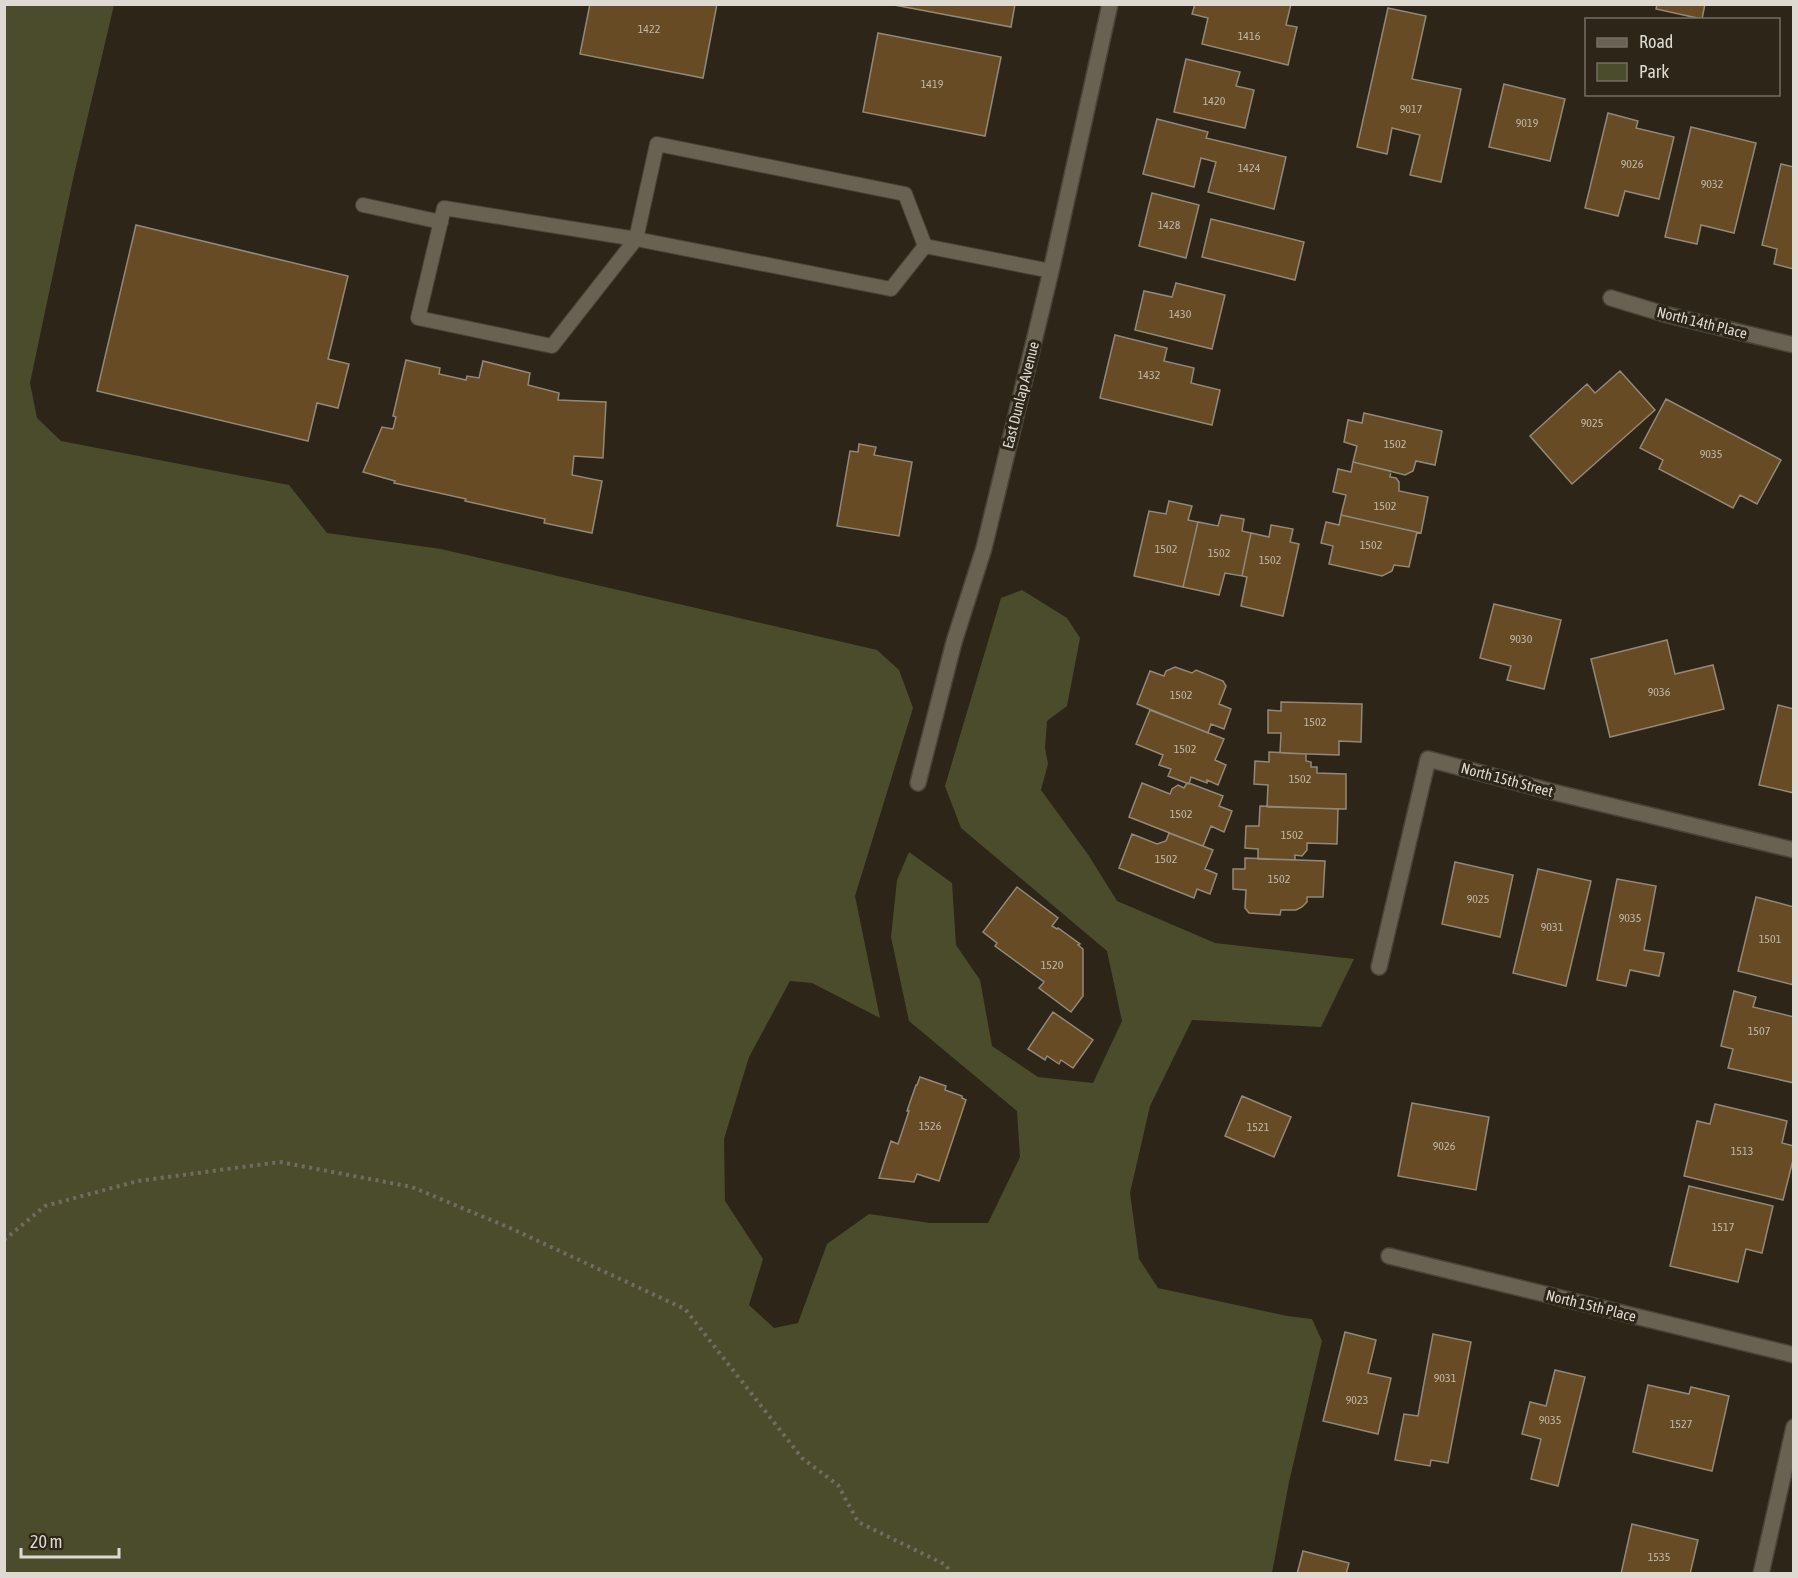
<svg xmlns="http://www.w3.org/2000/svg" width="1798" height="1578" font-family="'Asap Condensed',sans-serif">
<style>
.green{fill:#4a4c2c}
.building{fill:#664b24;stroke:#938878;stroke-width:1.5}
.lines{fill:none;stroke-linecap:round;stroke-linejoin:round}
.lane-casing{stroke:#494439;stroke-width:16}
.street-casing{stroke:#494439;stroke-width:18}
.path{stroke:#726c60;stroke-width:4;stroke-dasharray:3 4.5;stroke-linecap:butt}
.lane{stroke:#696151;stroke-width:14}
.street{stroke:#696151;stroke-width:15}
.labels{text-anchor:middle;stroke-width:6;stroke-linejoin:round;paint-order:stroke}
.number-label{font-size:12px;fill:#c0b6a6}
.street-label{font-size:15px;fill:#dedad1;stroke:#2d2618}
</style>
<rect width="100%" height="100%" fill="#2d2618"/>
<path class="green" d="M5,4L114,5L73,179L30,383L37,418L61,441L289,485L327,533L441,549L877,650L899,670L913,708L855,896L880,1018L812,983L790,981L749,1057L724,1139L725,1201L763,1259L749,1305L774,1328L798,1323L827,1244L869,1214L930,1223H988L1020,1157L1017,1111L909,1021L891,937L897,880L909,852L952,883L956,945L980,980L992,1046L1038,1077L1093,1083L1122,1021L1107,951L961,828L945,786L1001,598L1022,590L1067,618L1080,638L1067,706L1047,721L1045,748L1048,764L1041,790L1089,856L1117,901L1215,943L1354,959L1321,1027L1192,1020L1150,1106L1130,1193L1139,1259L1158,1288L1287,1316L1312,1319L1322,1341L1289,1482L1272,1573H5Z"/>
<path class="building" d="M590,4H717L703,78L580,54Z
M889,4H1015L1011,27Z
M1195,4H1291L1286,25L1297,27L1288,65L1202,44L1208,18L1192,14Z
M1657,4H1705L1702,19L1656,9Z
M1388,8L1426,16L1412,79L1461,89L1441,182L1410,175L1420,135L1392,128L1387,154L1357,147Z
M878,33L1001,57L985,136L863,112Z
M1186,59L1240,72L1236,86L1254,90L1245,128L1174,112Z
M1504,84L1565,99L1550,161L1489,147Z
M1608,113L1638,121L1636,128L1674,137L1659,199L1625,191L1618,216L1585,208Z
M1157,119L1208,132L1206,138L1286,157L1274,209L1208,192L1216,162L1201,158L1194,187L1143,174Z
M1691,127L1756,143L1734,233L1701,225L1697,244L1665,237Z
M1781,164L1794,167V269L1774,264L1777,249L1762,245Z
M1152,193L1199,205L1186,258L1139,246Z
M1211,219L1304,242L1295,280L1202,257Z
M136,225L348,276L328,359L349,364L338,408L317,403L308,441L97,391Z
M1176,283L1225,295L1212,349L1135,330L1144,291L1172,297Z
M1115,335L1167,348L1164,361L1194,368L1191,383L1220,390L1212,425L1100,398Z
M406,360L440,368L439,374L466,380L467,376L479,378L483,361L530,373L528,385L559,393L558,400L606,402L603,458L574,456L572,475L602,481L592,533L544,523L545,519L465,501L466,499L394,483L395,481L363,472L382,427L393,429L396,417L393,416Z
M1620,371L1655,410L1572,484L1530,436L1587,384L1595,393Z
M1666,399L1781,460L1757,504L1740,495L1733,508L1659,469L1663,460L1640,448Z
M1364,413L1442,431L1435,465L1416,461L1413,471L1405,475L1353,462L1357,446L1344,442L1348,420L1362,423Z
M859,444L876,447L874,455L912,462L899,536L837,526L850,451L858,452Z
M1353,462L1391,471L1390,477L1396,478L1399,482V491L1428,497L1421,533L1341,515L1346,495L1333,492L1338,469L1351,472Z
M1169,501L1192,506L1188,520L1198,522L1183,587L1134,576L1149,511L1166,514Z
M1221,515L1244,519L1242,531L1251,533L1242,576L1225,573L1219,595L1183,587L1198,522L1218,526Z
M1341,515L1417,532L1409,567L1394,565L1392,571L1382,576L1329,564L1333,546L1321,543L1326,522L1339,525Z
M1271,525L1293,529L1290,542L1299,544L1283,616L1241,606L1247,577L1242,576L1251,533L1269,537Z
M1494,604L1561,620L1544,689L1507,680L1511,666L1480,658Z
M1667,640L1675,674L1713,665L1724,709L1610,737L1591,659Z
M1175,667L1192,673L1196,670L1223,681L1226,686L1219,704L1231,709L1224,729L1211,724L1208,733L1137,704L1150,671L1164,676L1166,671Z
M1281,702L1362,704L1361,742L1339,741V755L1280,753L1281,733H1268V710L1281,711Z
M1778,705L1794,709V793L1759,785Z
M1150,710L1224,739L1215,760L1226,765L1218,785L1207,780V783L1191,777L1189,784L1168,776L1171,769L1159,765L1163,755L1136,744Z
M1269,752L1306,754V761L1311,762V767H1317V773L1346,774V809L1267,807L1268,785L1254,784L1255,761L1269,762Z
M1142,783L1170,794L1172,789L1178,785L1184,788L1187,783H1189L1223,796L1219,806L1232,811L1224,832L1211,826L1203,846L1129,817Z
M1260,806L1338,809L1337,844L1307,843V850L1302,856L1295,855V860L1258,859V849L1245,848L1246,826H1259Z
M1169,833L1213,850L1205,869L1217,874L1210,894L1197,889L1194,898L1119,868L1132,834L1157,844L1166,841Z
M1245,858L1325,861L1323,897H1307V902L1302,907L1296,910H1281L1280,915L1249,913L1245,908L1246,890L1233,889V869H1245Z
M1455,862L1513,875L1500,937L1442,924Z
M1538,869L1591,881L1566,986L1513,973Z
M1617,879L1656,886L1644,950L1664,953L1659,976L1630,970L1626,986L1597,980Z
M1017,887L1058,918L1052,926L1057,929L1058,928L1080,944L1078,945L1083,949V996L1071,1012L1039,988L1044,982L995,946L997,943L983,932Z
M1756,897L1794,907V985L1738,971Z
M1734,991L1756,997L1753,1007L1794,1017V1083L1728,1068L1733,1049L1721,1046Z
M1053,1012L1093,1040L1073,1068L1061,1060L1059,1064L1047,1056L1045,1060L1028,1049Z
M920,1077L946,1086L945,1090L962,1096V1098L966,1100L939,1181L917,1174L914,1182L879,1178L891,1141L898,1144L909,1111H907L916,1085H917Z
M1242,1096L1291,1117L1274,1157L1225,1136Z
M1412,1103L1489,1117L1476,1190L1398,1176Z
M1715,1104L1787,1121L1782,1143L1794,1146V1156L1783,1200L1684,1176L1697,1121L1710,1124Z
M1689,1186L1773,1206L1762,1253L1746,1249L1738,1282L1670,1266Z
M1345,1332L1376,1340L1368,1373L1391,1378L1378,1434L1323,1421Z
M1433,1334L1471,1342L1448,1463L1431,1460L1430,1466L1395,1460L1404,1414L1418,1416Z
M1555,1370L1585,1377L1558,1486L1531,1479L1541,1439L1522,1434L1530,1402L1546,1406Z
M1648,1385L1689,1394L1691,1387L1729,1396L1712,1471L1633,1452Z
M1632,1524L1698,1540L1690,1574H1621Z
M1303,1551L1349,1563L1346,1574H1297Z"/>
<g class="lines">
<defs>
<path id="lane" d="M363,205L441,222
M925,246L905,194L657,144L636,239L552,346L418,318L444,208L636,239L891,289L925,246
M925,246L1051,271"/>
<path id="street" d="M1611,298L1664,314L1794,345
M918,783L954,642L984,548L1051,271L1110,4
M1379,967L1428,759L1553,792L1794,850
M1389,1256L1794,1355
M1761,1574L1794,1427"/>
</defs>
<use href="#lane" class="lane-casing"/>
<use href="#street" class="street-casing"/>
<path class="path" d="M4,1240L45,1206L138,1181L280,1162L412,1187L510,1228L685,1309L802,1458L838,1485L858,1522L946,1565L951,1574"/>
<use href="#lane" class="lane"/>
<use href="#street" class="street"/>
</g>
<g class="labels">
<g class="number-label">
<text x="649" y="33">1422</text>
<text x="1249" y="40">1416</text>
<text x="932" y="88">1419</text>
<text x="1214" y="105">1420</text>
<text x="1411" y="113">9017</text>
<text x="1527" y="127">9019</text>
<text x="1632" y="168">9026</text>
<text x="1249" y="172">1424</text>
<text x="1712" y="188">9032</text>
<text x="1169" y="229">1428</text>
<text x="1180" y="318">1430</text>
<text x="1149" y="379">1432</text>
<text x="1592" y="427">9025</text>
<text x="1395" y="448">1502</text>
<text x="1711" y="458">9035</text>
<text x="1385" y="510">1502</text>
<text x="1371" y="549">1502</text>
<text x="1166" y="553">1502</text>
<text x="1219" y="557">1502</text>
<text x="1270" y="564">1502</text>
<text x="1521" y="643">9030</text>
<text x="1659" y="696">9036</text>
<text x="1181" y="699">1502</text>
<text x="1315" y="726">1502</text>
<text x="1185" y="753">1502</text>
<text x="1300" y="783">1502</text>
<text x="1181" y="818">1502</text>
<text x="1292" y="839">1502</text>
<text x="1166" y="863">1502</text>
<text x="1279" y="883">1502</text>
<text x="1478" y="903">9025</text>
<text x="1630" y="922">9035</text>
<text x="1552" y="931">9031</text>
<text x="1770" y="943">1501</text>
<text x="1052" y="969">1520</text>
<text x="1759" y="1035">1507</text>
<text x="930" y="1130">1526</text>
<text x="1258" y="1131">1521</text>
<text x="1444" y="1150">9026</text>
<text x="1742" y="1155">1513</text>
<text x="1723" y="1231">1517</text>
<text x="1445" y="1382">9031</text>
<text x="1357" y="1404">9023</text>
<text x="1550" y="1424">9035</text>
<text x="1681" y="1428">1527</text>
<text x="1659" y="1561">1535</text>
</g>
<g class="street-label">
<text transform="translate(1702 323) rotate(14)" y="5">North 14th Place</text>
<text transform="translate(1021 395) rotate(-76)" y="5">East Dunlap Avenue</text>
<text transform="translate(1507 780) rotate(15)" y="5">North 15th Street</text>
<text transform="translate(1591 1306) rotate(14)" y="5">North 15th Place</text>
</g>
</g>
<rect width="1798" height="1578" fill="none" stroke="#dedad1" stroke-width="12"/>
<rect x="1585" y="18" width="195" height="78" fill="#2d2618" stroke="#746e62" stroke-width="1.5"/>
<rect x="1597" y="38" width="30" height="9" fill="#696151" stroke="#746e62" stroke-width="1.5"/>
<text x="1639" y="48" font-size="18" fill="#dedad1">Road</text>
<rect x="1597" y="63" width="30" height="18" fill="#4a4c2c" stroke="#746e62" stroke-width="1.5"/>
<text x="1639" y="78" font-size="18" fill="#dedad1">Park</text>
<path d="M21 1548v9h98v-9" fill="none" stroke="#dedad1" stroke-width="3"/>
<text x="30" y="1548" font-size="18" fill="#dedad1" stroke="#2d2618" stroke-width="4.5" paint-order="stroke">20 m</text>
</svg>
